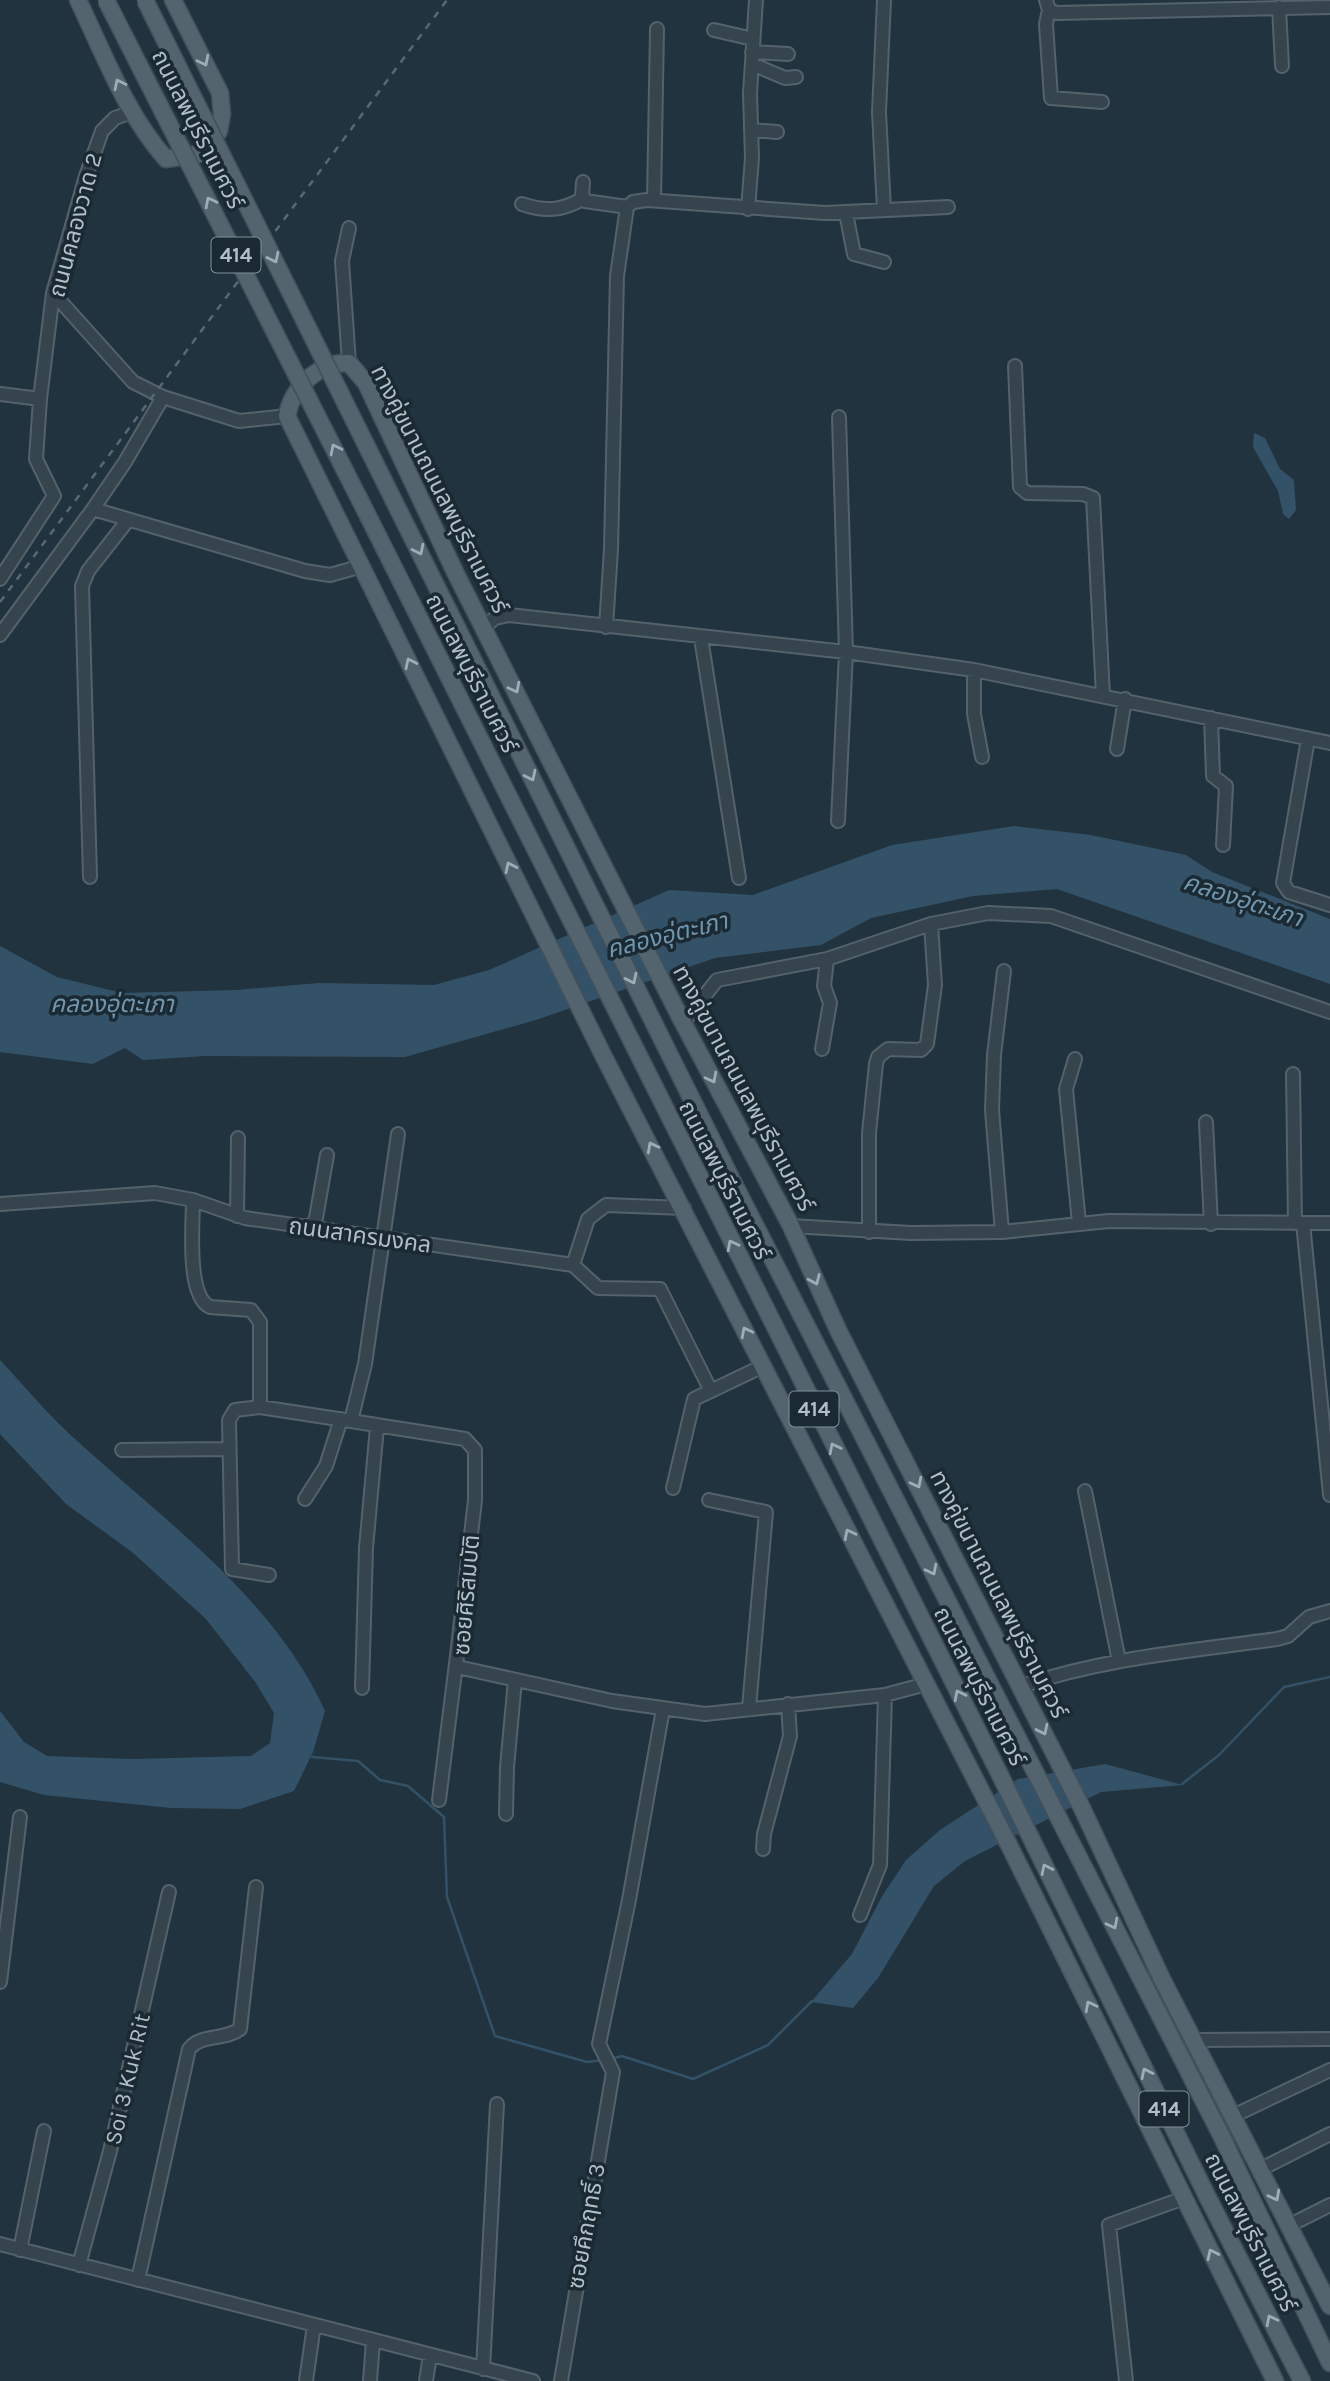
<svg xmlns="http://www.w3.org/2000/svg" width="1330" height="2381" font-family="Karla,'Noto Sans Thai',sans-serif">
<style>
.water{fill:#345267}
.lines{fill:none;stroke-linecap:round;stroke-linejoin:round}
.stream{stroke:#345267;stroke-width:2.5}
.minor-casing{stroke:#54626c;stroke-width:16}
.major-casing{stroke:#42505a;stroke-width:19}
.minor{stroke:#36444e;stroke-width:12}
.major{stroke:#53646e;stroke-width:16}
.rail{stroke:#576975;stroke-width:2.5;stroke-dasharray:7 7;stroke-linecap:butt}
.major-bridge-casing{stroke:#42505a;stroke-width:19;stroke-linecap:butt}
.major-bridge{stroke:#53646e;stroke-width:16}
.oneway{stroke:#9eadb7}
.labels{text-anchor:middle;stroke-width:7;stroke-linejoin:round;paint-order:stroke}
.shield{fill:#1b2933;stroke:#84929c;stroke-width:2}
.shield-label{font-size:21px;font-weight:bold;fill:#b1bfc9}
.street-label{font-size:23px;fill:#b1bfc9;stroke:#1b2933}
.water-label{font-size:24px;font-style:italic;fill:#7096af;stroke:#1b2933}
</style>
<rect width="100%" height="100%" fill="#21333e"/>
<path class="water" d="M1254,433L1265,438L1280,469L1294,480L1296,510L1289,519L1283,514L1278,491L1253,447Z
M1014,826L1091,835L1186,855L1212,872L1330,919V984L1057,889L973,896L871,918L821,945L715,958L536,1020L405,1057L205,1056L143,1060L125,1048L93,1064L0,1052V946L57,977L122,993L236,990L319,983L434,985L489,970L669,890L753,895L892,845Z
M0,1360C19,1380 38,1403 58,1423C152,1513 269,1589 325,1711L313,1752L294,1791L240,1809L171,1808L44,1795L0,1782V1711L24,1742L47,1756L133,1759L251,1756L270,1743L274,1713L256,1683L206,1619L132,1552L66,1504L0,1434Z
M1105,1764L1183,1785L1101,1792L965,1861L934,1886L878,1978L853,2008L811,2002L852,1954L881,1898L906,1860L940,1830L1018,1779Z"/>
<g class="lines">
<path class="stream" d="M312,1757L358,1761L380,1780L408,1786L444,1817L447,1897L495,2036L587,2062L603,2060
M1182,1784L1219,1755L1284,1687L1330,1677
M610,2059L622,2056L693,2079L768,2045L812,2001"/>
<defs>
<path id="minor" d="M1046,0L1049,10L1057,13L1330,7
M1279,7L1282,66
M1049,10L1046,24L1051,98L1102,102
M714,30L753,39
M752,52L788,54
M752,64L785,78L796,77
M751,130L777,132
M583,182L582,196L585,201L627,207
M654,200L657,29
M522,204C545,212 562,211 584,198
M748,209L752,158L750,93L756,0
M884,210L879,112L884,0
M846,213L854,254L884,262
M349,228L342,261L349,363
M53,293L133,382L163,397L239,421L287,416
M1015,366L1020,487L1027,493L1083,494L1093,498L1103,695
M0,394L40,399L53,293L86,176L102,131L115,118L132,112
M163,397L125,462L93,509L305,571L330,575L362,566
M0,579L54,496L36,459L40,399
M484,627L495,618L509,615L846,652L974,670L1330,743
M606,627L611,549L617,276L627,207L633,202L647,200L825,213L948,207
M0,635L93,509
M701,638L739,878
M974,670V714L982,757
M1211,718L1213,776L1226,786L1223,845
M1308,739L1283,883L1289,892L1330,905
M1117,749L1125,699
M838,821L846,652L839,417
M90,877L82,586L88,571L128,520
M683,1023L717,980L827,959L931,924L988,913L1051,916L1330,1012
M822,1049L830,1003L824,986L827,959
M1075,1059L1066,1089L1079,1223
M1293,1074L1295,1223
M1206,1122L1211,1224
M398,1134L365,1364L351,1421L465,1439L475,1450V1500L456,1664L462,1668L612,1701L705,1714L885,1695L926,1684
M193,1200C193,1223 186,1296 210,1307L251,1310L260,1322V1407
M0,1204L155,1193L193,1200L245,1218L573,1265L588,1219L606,1205L684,1208
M237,1216L238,1138
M1303,1223L1330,1495
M791,1226L911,1233L1002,1232L1109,1221L1330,1223
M305,1227L313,1224L316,1218L327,1155
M869,1232V1133L876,1064L878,1057L888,1049L921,1050L927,1044L935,985L931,924
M1002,1232L992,1110L994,1055L1004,971
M573,1265L598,1288L660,1289L711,1391
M122,1450L228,1449
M673,1488L694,1399L763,1366
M1085,1491L1119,1661
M305,1499L326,1466L341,1419
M709,1500L766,1512L749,1708
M269,1575L232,1569L229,1420L235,1410L260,1407L351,1421
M1022,1686C1104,1658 1191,1651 1277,1639L1288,1636L1309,1617L1330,1611
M362,1688L366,1548L377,1427
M439,1800L456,1664
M506,1814L507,1767L515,1680
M763,1849L764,1834L790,1736L788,1704
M860,1915L880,1865L885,1695
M0,1982L20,1817
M1193,2040L1329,2039
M1233,2116L1330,2070
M1261,2169L1330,2134
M1290,2225L1330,2205
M0,2244L533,2381
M20,2250L44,2131
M79,2265L110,2151L169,1892
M138,2280L189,2049C202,2033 224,2041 240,2029L256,1887
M483,2369L497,2104
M306,2381L314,2325
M370,2381L373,2341
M426,2381L430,2355
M561,2381L613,2072L599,2044L629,1900L663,1709
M1126,2381L1109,2225L1184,2198"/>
<path id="major" d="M78,0C104,54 126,114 166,159L198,154L219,131L222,114L220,93L173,0
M388,489L732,1180L1221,2135L1330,2363
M365,510L1001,1777L1208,2198L1302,2381
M1275,2381L1009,1845L603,1055L287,416C292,387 320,361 349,363L366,383L455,572L680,1017L791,1226L838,1330L1081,1806L1162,1979L1330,2306"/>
</defs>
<use href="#minor" class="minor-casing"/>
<use href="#major" class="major-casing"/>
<use href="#minor" class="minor"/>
<use href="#major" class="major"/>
<path class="rail" d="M0,602L447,0"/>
<defs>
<path id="major-bridge" d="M106,0L365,510
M145,0L388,489"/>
</defs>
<use href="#major-bridge" class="major-bridge-casing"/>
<use href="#major-bridge" class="major-bridge"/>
</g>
<defs><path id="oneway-chevron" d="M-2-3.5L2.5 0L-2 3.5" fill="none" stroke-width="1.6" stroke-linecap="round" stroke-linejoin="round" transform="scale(1.75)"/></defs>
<g class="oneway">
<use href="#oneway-chevron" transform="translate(204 61) rotate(63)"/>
<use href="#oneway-chevron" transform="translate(119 84) rotate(-116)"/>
<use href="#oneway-chevron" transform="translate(210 202) rotate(-117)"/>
<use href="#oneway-chevron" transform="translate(274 258) rotate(64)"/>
<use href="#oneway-chevron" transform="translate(335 449) rotate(-117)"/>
<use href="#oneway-chevron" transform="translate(419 550) rotate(64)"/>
<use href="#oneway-chevron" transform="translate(410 663) rotate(-116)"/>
<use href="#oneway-chevron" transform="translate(515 688) rotate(63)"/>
<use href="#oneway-chevron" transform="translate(531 776) rotate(64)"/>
<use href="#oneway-chevron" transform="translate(510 867) rotate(-116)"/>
<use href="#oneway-chevron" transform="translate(632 979) rotate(64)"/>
<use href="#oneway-chevron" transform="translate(712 1078) rotate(62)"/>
<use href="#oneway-chevron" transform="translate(652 1147) rotate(-118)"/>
<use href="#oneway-chevron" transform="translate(732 1245) rotate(-117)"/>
<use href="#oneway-chevron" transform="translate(815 1280) rotate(66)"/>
<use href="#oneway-chevron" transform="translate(746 1332) rotate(-117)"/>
<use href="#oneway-chevron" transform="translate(834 1448) rotate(-117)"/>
<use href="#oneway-chevron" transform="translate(917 1483) rotate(63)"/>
<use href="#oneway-chevron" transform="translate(849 1534) rotate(-117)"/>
<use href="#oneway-chevron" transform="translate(932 1570) rotate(63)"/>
<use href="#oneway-chevron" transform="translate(959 1695) rotate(-117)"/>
<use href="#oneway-chevron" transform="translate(1043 1730) rotate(64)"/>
<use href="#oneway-chevron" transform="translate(1046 1869) rotate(-116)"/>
<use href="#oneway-chevron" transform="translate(1113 1924) rotate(63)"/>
<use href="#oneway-chevron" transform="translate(1090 2006) rotate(-117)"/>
<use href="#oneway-chevron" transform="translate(1146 2073) rotate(-116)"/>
<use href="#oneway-chevron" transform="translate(1275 2196) rotate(62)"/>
<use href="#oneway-chevron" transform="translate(1212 2254) rotate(-116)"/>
<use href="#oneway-chevron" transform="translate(1271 2320) rotate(-117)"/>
</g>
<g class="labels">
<g class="shield">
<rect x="211.5" y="237.5" width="49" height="35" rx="5"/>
<rect x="789.5" y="1391.5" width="49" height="35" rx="5"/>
<rect x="1139.5" y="2091.5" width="49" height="35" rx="5"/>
</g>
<g class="shield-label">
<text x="236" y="262">414</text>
<text x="814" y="1416">414</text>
<text x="1164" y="2116">414</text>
</g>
<g class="street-label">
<text transform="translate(198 129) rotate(63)" y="8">ถนนลพบุรีราเมศวร์</text>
<text transform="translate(75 225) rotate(-75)" y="8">ถนนคลองวาด 2</text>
<text transform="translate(440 489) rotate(63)" y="8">ทางคู่ขนานถนนลพบุรีราเมศวร์</text>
<text transform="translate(472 673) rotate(63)" y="8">ถนนลพบุรีราเมศวร์</text>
<text transform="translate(744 1088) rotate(62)" y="8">ทางคู่ขนานถนนลพบุรีราเมศวร์</text>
<text transform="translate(725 1180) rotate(63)" y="8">ถนนลพบุรีราเมศวร์</text>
<text transform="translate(360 1235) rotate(8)" y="8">ถนนสาครมงคล</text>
<text transform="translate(999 1594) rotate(63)" y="8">ทางคู่ขนานถนนลพบุรีราเมศวร์</text>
<text transform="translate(466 1595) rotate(-85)" y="8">ซอยศิริสมบัติ</text>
<text transform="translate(980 1686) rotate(63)" y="8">ถนนลพบุรีราเมศวร์</text>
<text transform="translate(127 2079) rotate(-77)" y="8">Soi 3 Kuk Rit</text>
<text transform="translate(586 2226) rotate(-80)" y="8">ซอยคึกฤทธิ์ 3</text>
<text transform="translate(1251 2232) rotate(63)" y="8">ถนนลพบุรีราเมศวร์</text>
</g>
<g class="water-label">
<text transform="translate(1243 900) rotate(18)" y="8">คลองอุ่ตะเภา</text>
<text transform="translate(667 935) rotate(-14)" y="8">คลองอุ่ตะเภา</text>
<text x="112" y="1012">คลองอุ่ตะเภา</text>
</g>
</g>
</svg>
